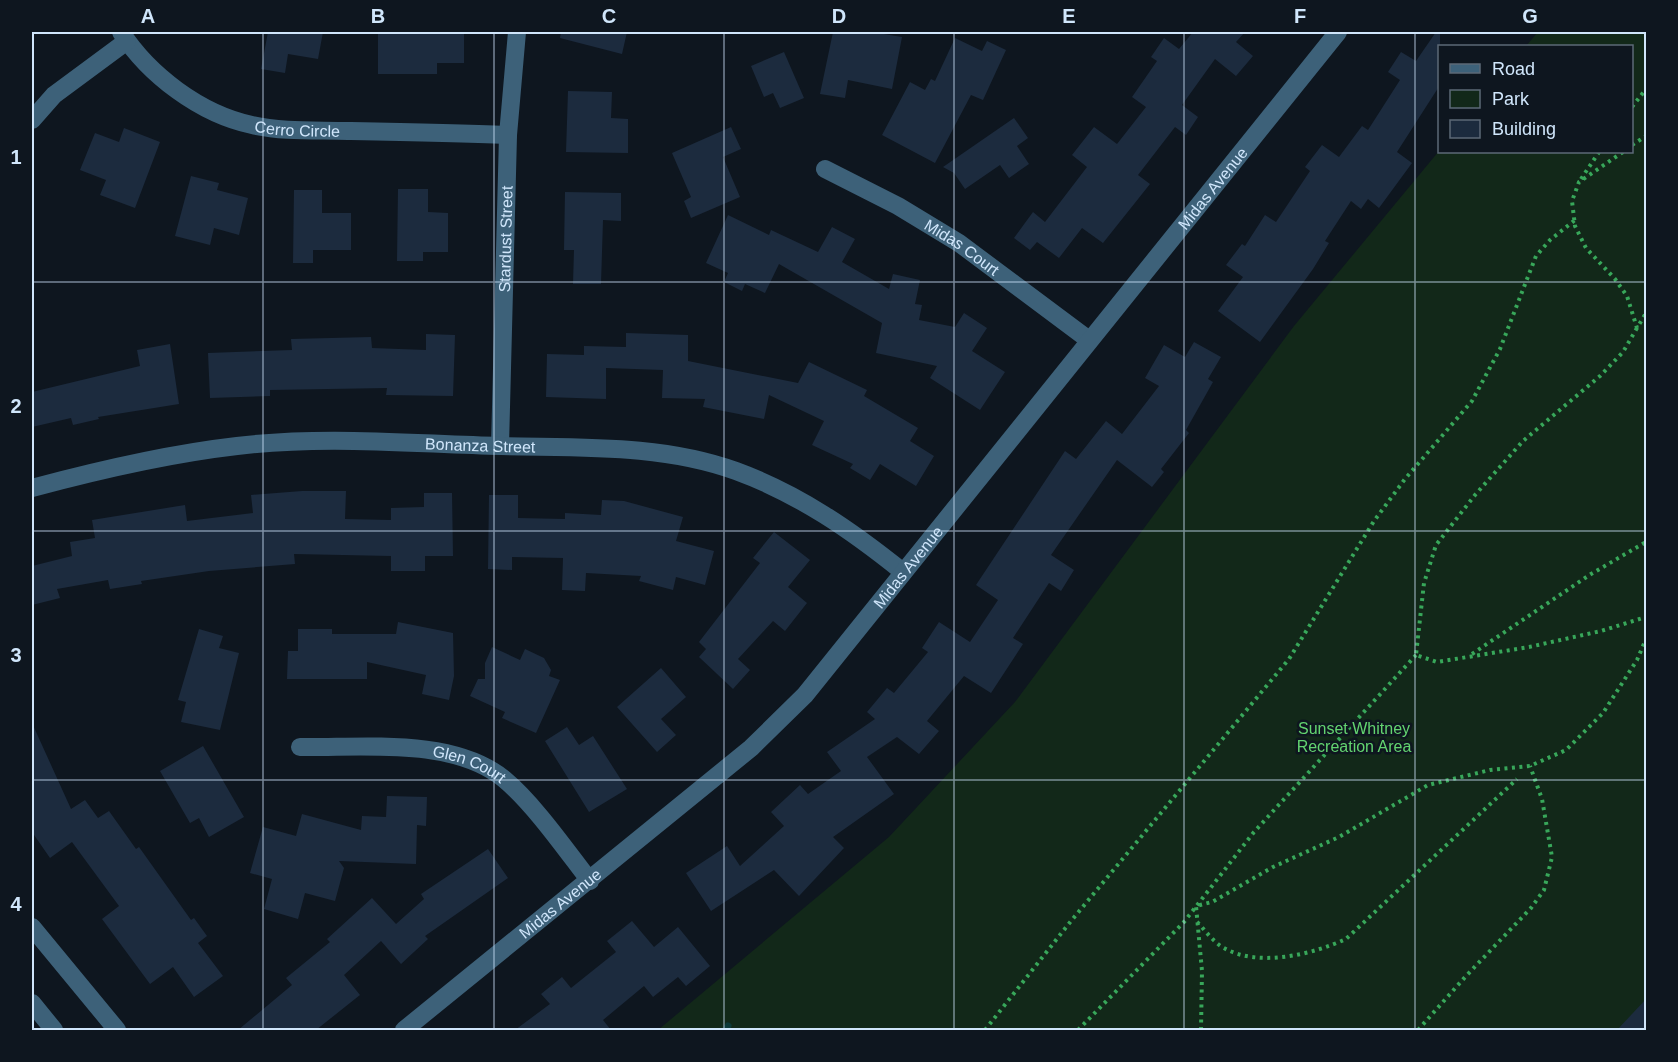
<svg xmlns="http://www.w3.org/2000/svg" width="1678" height="1062" font-family="Helvetica,sans-serif">
<style>
.green{fill:#122819}
.lines{fill:none;stroke-linecap:round;stroke-linejoin:round}
.stream{stroke:#0d3939;stroke-width:7}
.building{fill:#1c2b3e}
.path{stroke:#38a75a;stroke-width:4;stroke-dasharray:3 4.5;stroke-linecap:butt}
.minor{stroke:#3d6179;stroke-width:18}
.grid{fill:none;stroke:#d0e6fb;stroke-width:1.5;stroke-opacity:0.55}
.labels{text-anchor:middle;stroke-width:5;stroke-linejoin:round;paint-order:stroke}
.street-label{font-size:16px;fill:#d0e6fb;stroke:#0e161f}
.park-label{font-size:16px;fill:#63d470;stroke:#0e161f}
.neatline{fill:none;stroke:#d0e6fb;stroke-width:2}
.grid-label{font-size:20px;text-anchor:middle;font-weight:bold;fill:#d0e6fb}
</style>
<rect width="100%" height="100%" fill="#0e161f"/>
<path class="green" d="M1538,32H1646V1030H658L889,837L1015,702L1294,326L1439,151L1632,152V46H1526Z"/>
<g class="lines">
<path class="stream" d="M726,1030L728,1026"/>
</g>
<path class="building" d="M268,32H323L318,59L288,54L285,73L261,69Z
M378,32H464V63H437V74H378Z
M561,32H627L622,54L560,38Z
M833,32H872L902,37L892,89L848,80L845,98L820,94Z
M1193,32H1245L1236,42L1253,56L1236,76L1215,59L1182,105L1198,117L1186,135L1175,127L1138,175L1150,184L1103,243L1082,228L1059,258L1037,242L1030,250L1014,238L1033,212L1045,222L1087,167L1072,155L1094,127L1117,144L1146,107L1132,97L1157,61L1151,57L1164,38L1179,49Z
M1436,32H1440V85L1397,152L1412,163L1379,208L1368,199L1361,209L1351,201L1325,241L1329,243L1313,269L1260,342L1218,311L1243,277L1226,265L1242,244L1245,246L1265,215L1276,222L1310,171L1305,167L1322,145L1339,157L1362,126L1368,130L1400,80L1388,72L1401,52L1416,61Z
M955,38L982,51L987,41L1006,50L983,100L971,95L935,163L882,135L910,82L925,90L931,79L935,81Z
M784,52L804,98L780,108L773,93L764,97L751,66Z
M568,91L612,92L611,118L628,119V153L566,152Z
M1014,118L1028,138L1017,146L1029,164L1009,178L1000,165L965,189L954,173L943,167Z
M731,127L741,149L723,157L740,197L691,218L684,201L691,197L672,153Z
M124,128L160,142L135,208L100,195L106,180L80,170L95,133L119,142Z
M191,176L219,183L217,190L248,198L239,235L214,228L210,245L175,236Z
M398,189H428V212L448,213V252H423V261H397Z
M294,190H322V213H351V250H313V263H293Z
M565,192L621,193V221L603,220L601,284H573L574,250H564Z
M728,215L769,235L771,230L818,252L832,227L855,239L842,262L889,289L893,274L920,280L915,304L922,305L919,320L955,327L964,313L987,328L972,351L1005,372L980,410L930,378L937,366L876,353L882,323L779,264L765,293L745,284L742,291L724,282L728,273L706,263Z
M626,333L688,335V361L798,383L809,362L867,390L864,396L918,428L910,441L934,456L916,486L880,464L870,480L850,468L853,464L812,445L824,421L769,395L764,419L703,407L705,399L662,398L663,370L606,368V399L546,397L547,354L584,355V346L626,347Z
M426,334L455,335L453,396L386,395L387,388L270,390V396L210,398L208,353L292,350L291,339L371,337L372,348L426,350Z
M1194,342L1221,357L1208,379L1213,382L1186,430L1189,433L1161,469L1164,472L1152,487L1117,460L1051,555L1074,570L1061,591L1049,583L1013,638L1023,644L991,693L964,676L927,721L939,731L919,754L897,737L867,757L894,794L833,837L844,848L799,896L774,870L711,911L686,873L727,846L740,866L784,826L771,812L800,785L808,794L841,771L827,752L875,719L867,712L887,688L894,693L928,652L922,648L939,622L970,642L998,600L976,585L1065,451L1076,459L1106,421L1122,434L1159,386L1145,378L1164,345L1185,357Z
M170,344L179,404L98,417L99,419L73,425L71,418L32,427V392L140,366L137,350Z
M302,491H346L345,519L391,520V508L424,507V493H452L453,556H425V571H391V556L294,554L295,564L209,571L141,581L142,584L110,589L108,580L57,589L60,598L32,605V566L72,556L70,542L95,538L92,520L185,505L187,521L253,513L251,495Z
M489,495H518V518L565,519V513L601,515L602,500L624,501L683,517L676,541L714,551L705,585L676,577L673,590L639,581L641,576L586,573L585,591L562,590L563,558L512,557V570L488,569Z
M774,532L810,560L788,587L807,603L785,631L773,621L738,659L750,670L733,689L699,657L706,649L699,642L760,563L753,558Z
M398,622L453,633L454,676L449,700L422,694L426,675L367,662V679H287L288,651H298V629H332V634H396Z
M199,629L223,636L219,648L239,653L220,730L181,722L186,702L178,700Z
M492,647L520,660L525,649L544,658L551,670L549,676L560,680L536,733L502,718L505,712L470,696L478,679H485V663Z
M661,668L686,697L661,719L676,735L657,752L617,707Z
M32,723L71,809L85,800L98,818L109,811L136,849L139,847L191,920L194,918L207,936L198,943L223,976L194,997L173,967L150,984L102,919L119,906L72,842L50,858L32,832Z
M567,727L579,745L593,736L627,789L589,812L545,741Z
M203,746L244,817L209,837L199,818L190,823L160,771Z
M387,796L427,797L426,826L417,825L416,864L339,861L344,868L335,901L305,893L298,919L264,909L272,879L250,873L263,827L296,836L302,814L361,830L362,816L386,817Z
M488,849L508,878L425,936L428,939L401,964L381,941L344,975L360,995L316,1030H238L292,985L286,978L330,942L327,939L372,898L396,924L424,899L421,894Z
M632,921L654,947L678,927L710,966L686,986L678,977L653,997L644,986L603,1020L611,1030H515L550,1004L541,994L562,977L571,988L616,952L607,941Z
M1647,998V1030H1617Z"/>
<g class="lines">
<path class="path" d="M1632,107L1646,89
M1632,145L1646,136
M1623,152L1579,182L1572,201L1575,226L1586,248L1615,279L1627,296L1637,328L1646,313
M1581,179L1599,152
M1637,328L1623,352L1600,376L1523,441L1475,495L1436,545L1424,583L1416,655L1437,662L1529,647L1601,631L1646,617
M1472,654L1591,574L1646,542
M1197,922C1206,931 1213,942 1224,948C1259,968 1313,954 1346,939L1517,779
M985,1030L1071,921L1289,659L1374,521L1405,479L1472,401L1500,349L1536,256L1550,240L1575,220
M1078,1030L1184,922L1254,832L1416,655
M1201,1030L1202,971L1196,906L1212,902L1273,867L1339,837L1428,785L1490,770L1530,766L1566,750L1603,713L1637,660L1646,639
M1418,1030L1466,976L1531,908L1544,890L1552,857L1542,799L1530,766"/>
<g class="minor">
<path id="s1" d="M121,32C149,75 200,114 252,125C283,132 316,130 348,131C401,132 455,133 508,135"/>
<path d="M32,120L54,95L127,41"/>
<path id="s2" d="M825,169L898,206L959,243L1089,340"/>
<path id="s3" d="M500,446L508,135L517,32"/>
<path id="s4" d="M32,488C99,470 167,454 237,446C325,435 414,444 501,446C580,448 662,444 736,471C799,494 852,531 903,572"/>
<path id="s5" d="M300,747C363,748 453,737 504,779C534,804 566,850 590,881"/>
<path d="M32,927L117,1030"/>
<path d="M32,1003L54,1030"/>
<path id="s6" d="M404,1030L751,748L805,695L1338,32"/>
</g>
</g>
<path class="grid" d="M263,32V1030M494,32V1030M724,32V1030M954,32V1030M1184,32V1030M1415,32V1030M32,282H1646M32,531H1646M32,780H1646"/>
<g class="labels">
<g class="street-label">
<text dy="6" stroke="none"><textPath href="#s1" startOffset="210">Cerro Circle</textPath></text>
<text dy="6" stroke="none"><textPath href="#s6" startOffset="1173">Midas Avenue</textPath></text>
<text dy="6" stroke="none"><textPath href="#s3" startOffset="207">Stardust Street</textPath></text>
<text dy="6" stroke="none"><textPath href="#s2" startOffset="158">Midas Court</textPath></text>
<text dy="6" stroke="none"><textPath href="#s4" startOffset="453">Bonanza Street</textPath></text>
<text dy="6" stroke="none"><textPath href="#s6" startOffset="687">Midas Avenue</textPath></text>
<text dy="6" stroke="none"><textPath href="#s5" startOffset="172">Glen Court</textPath></text>
<text dy="6" stroke="none"><textPath href="#s6" startOffset="201">Midas Avenue</textPath></text>
</g>
<g class="park-label">
<text x="1354" y="734">Sunset Whitney<tspan x="1354" dy="18">Recreation Area</tspan></text>
</g>
</g>
<rect width="1678" height="1062" fill="none" stroke="#0e161f" stroke-width="66"/>
<rect x="1438" y="45" width="195" height="108" fill="#0e161f" stroke="#5c6977" stroke-width="1.5"/>
<rect x="1450" y="64" width="30" height="9" fill="#3d6179" stroke="#5c6977" stroke-width="1.5"/>
<text x="1492" y="75" font-size="18" fill="#d0e6fb">Road</text>
<rect x="1450" y="90" width="30" height="18" fill="#122819" stroke="#5c6977" stroke-width="1.5"/>
<text x="1492" y="105" font-size="18" fill="#d0e6fb">Park</text>
<rect x="1450" y="120" width="30" height="18" fill="#1c2b3e" stroke="#5c6977" stroke-width="1.5"/>
<text x="1492" y="135" font-size="18" fill="#d0e6fb">Building</text>
<rect x="33" y="33" width="1612" height="996" class="neatline"/>
<g class="grid-label">
<text x="148" y="23">A</text>
<text x="378" y="23">B</text>
<text x="609" y="23">C</text>
<text x="839" y="23">D</text>
<text x="1069" y="23">E</text>
<text x="1300" y="23">F</text>
<text x="1530" y="23">G</text>
<text x="16" y="164">1</text>
<text x="16" y="413">2</text>
<text x="16" y="662">3</text>
<text x="16" y="911">4</text>
</g>
</svg>
